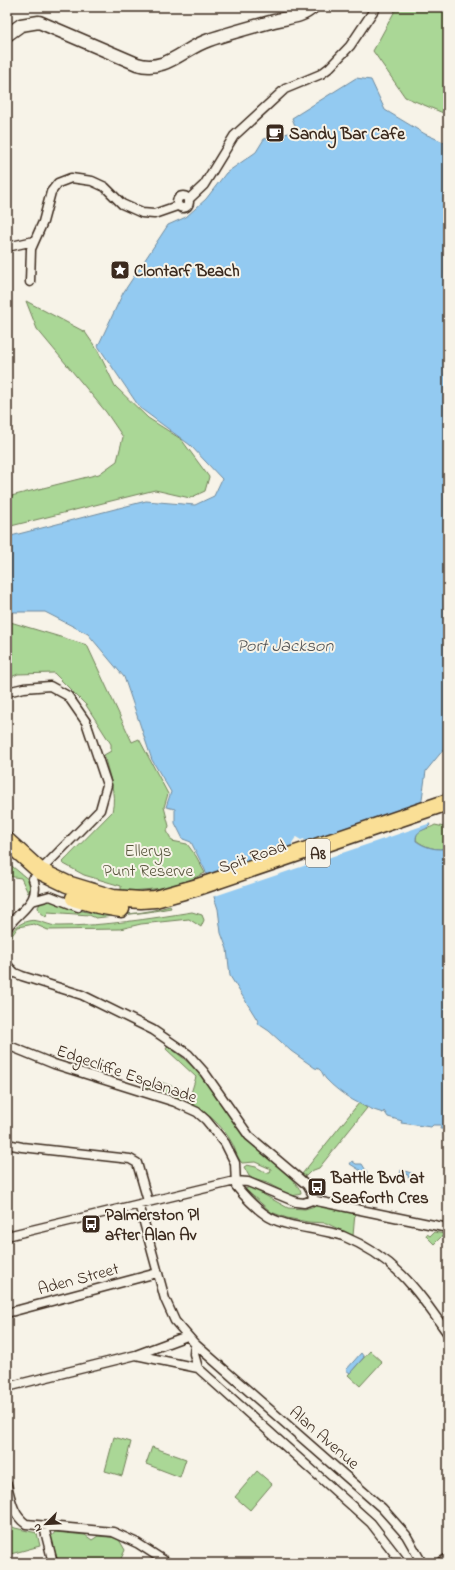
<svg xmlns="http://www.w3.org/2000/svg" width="455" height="1570" font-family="'Indie Flower',sans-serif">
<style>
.green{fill:#aad796;stroke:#72805a}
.water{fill:#93caf1;stroke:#708a9d}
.pier{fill:#f7f3e8}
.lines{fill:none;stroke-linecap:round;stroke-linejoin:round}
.street-casing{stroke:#3b2a1e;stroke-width:11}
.secondary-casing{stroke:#3b2a1e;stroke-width:15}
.highway-casing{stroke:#3b2a1e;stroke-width:19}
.street{stroke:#f7f3e8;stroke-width:8}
.secondary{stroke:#f7f3e8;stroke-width:12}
.highway{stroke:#fadf96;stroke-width:16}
.labels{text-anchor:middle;stroke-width:4;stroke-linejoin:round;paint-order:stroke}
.shield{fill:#f7f3e8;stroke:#73665b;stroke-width:1}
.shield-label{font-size:16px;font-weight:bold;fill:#3b2a1e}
.poi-label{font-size:17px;font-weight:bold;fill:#3b2a1e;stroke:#f7f3e8;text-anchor:start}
.park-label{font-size:17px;fill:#57553c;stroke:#f7f3e8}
.street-label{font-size:17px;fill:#3b2a1e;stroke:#f7f3e8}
.water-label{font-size:18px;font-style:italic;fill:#515253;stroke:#f7f3e8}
</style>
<rect width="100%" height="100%" fill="#f7f3e8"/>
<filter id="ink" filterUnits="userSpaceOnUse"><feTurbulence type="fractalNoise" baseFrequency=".025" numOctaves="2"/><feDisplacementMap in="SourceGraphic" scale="8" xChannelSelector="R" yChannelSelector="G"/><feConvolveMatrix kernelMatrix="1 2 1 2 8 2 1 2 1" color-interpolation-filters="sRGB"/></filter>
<g filter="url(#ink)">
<path class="green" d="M397,7H448V115L405,97L373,51Z
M26,301L85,332L98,351L115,386L148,418L181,439L209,477L205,491L190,498L155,490L7,527V497L99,474L117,461L123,437L106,412L37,329Z
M7,621L87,645L132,742L139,739L168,794L164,807L169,826L167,831L172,841L187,844L196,856L205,873L175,887L121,892V886L84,875L62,863L112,812C117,793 108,773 104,755L111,751V744L86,705L54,673L18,674L7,679Z
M435,825L444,827L448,833V848C437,851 424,847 416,840L417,833C424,828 429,829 435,825Z
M7,862L30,881L31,888L28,893L21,878L7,876Z
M48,898C62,904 77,911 93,913C118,917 145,913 170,906L171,908L148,912L96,918L89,915L48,912L46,917L39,911L38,907L41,902Z
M192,912L202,915L204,920L201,927L189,919L141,924L120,929L48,930L34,924L18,927L11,937C11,929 20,923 28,921C39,918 49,927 60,926C105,926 148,919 192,912Z
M168,1046C211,1077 239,1122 274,1162C280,1169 301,1185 301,1194L292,1196L267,1183L253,1179L249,1176L244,1167L247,1165L256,1167L267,1173H270L271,1169L255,1162L242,1163C236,1156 236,1150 232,1143C223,1126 205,1110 188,1103L196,1077L166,1049Z
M155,1080L185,1091L183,1102L143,1089L146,1082L153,1085Z
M359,1103L367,1108L319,1168L311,1171L306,1176L302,1174Z
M250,1187L288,1208L305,1209L318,1205L355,1213L353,1236L326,1223L308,1222L287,1218L271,1212L245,1189Z
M434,1232L444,1234L434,1244L426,1236L427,1234L430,1236Z
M370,1351L382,1362L360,1386L348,1375Z
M114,1437L131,1442L122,1476L105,1471Z
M152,1447L186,1459L180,1477L146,1464Z
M257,1471L272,1484L250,1510L235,1497Z
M7,1524L15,1528L37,1533L40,1546L7,1555Z
M55,1532L85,1535L92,1540L98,1536L118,1538L125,1550L119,1563H58L51,1537Z"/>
<path class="water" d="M356,78L371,80L385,110L425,134L448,144V744L426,771L421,806L430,825C425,832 415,829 416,841C424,847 437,851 448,848V1129H440L441,1125H433L431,1127L401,1123L402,1121L388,1117L384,1111L383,1113C362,1107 341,1095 326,1079C323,1076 323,1072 319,1069L315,1068L291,1051L269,1031L257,1023L258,1021L230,976L227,949L221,933L218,909L205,870L191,842L183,839L175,823V809L166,807L171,792L152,760L124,677L88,634L45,612H7V537L146,501L195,505L214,496L222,479L190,445L140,408L98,346L123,293L168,225L186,217L206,199L226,173L256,152L264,139L297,131L292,118Z
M352,1161L356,1164H362L367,1172L366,1174L350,1164Z
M401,1170L415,1174L413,1179L409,1178L407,1174L403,1176L400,1175Z
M361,1353L364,1357L350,1373L346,1370Z"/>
<path class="pier" d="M423,805L431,823L212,897L205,877L293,847L292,843L296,837L301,840L304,839L306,843Z"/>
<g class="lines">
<defs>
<path id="street" d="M177 202a6 6 0 1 1 12 0a6 6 0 1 1-12 0Z
M188,200L204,185L234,136L285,89L321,74L329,68L350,46L376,7
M7,247L34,241
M30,282L31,249L43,222L51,192L58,183L71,178L92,181L105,187L122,204L142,213L154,214L177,206
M7,692L24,688L50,686L68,696L86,722L107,785L100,810L40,871
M32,901L50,896L78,907
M7,928C18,911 42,902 33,879
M7,965L15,973L22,976L82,995L153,1030L188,1054L204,1072L249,1136L307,1185L313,1195L312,1200
M7,1045L54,1064L175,1102L197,1112L206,1120L225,1143L235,1163L236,1186C245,1197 256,1209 269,1217C288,1228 320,1228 343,1236C396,1258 417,1290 448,1334
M7,1144L22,1147L130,1159L137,1163L148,1201
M139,1204L165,1299L175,1321L195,1344L382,1508L406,1535L422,1563
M7,1236L235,1181L248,1182L296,1202L304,1203L312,1200L448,1228
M7,1313L157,1273
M195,1344L194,1354L198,1368
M136,1355L198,1368L371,1523L402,1563
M7,1387L136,1355L187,1336
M7,1485C11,1500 13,1515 26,1524L113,1532L137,1543L168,1563
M44,1527L53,1563
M439,1563L448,1558"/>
<path id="secondary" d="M7,35L21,25L39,22L137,64C166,73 184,48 209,40C230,33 252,27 274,21C289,17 301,18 313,7"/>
<path id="highway" d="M7,841L40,871L67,884L113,898L141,900L155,899L198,887L448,802
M74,898L98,905L121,909"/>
</defs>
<use href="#street" class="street-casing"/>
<use href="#secondary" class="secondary-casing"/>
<use href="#highway" class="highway-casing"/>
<use href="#street" class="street"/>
<use href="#secondary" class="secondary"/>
<use href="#highway" class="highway"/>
</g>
</g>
<defs>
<symbol id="cafe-square" viewBox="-11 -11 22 22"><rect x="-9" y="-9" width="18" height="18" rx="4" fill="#3b2a1e" stroke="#f7f3e8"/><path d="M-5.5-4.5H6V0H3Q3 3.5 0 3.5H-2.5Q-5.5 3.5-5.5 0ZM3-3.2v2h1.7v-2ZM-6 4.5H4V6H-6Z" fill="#fff"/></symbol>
<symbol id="sight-square" viewBox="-11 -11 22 22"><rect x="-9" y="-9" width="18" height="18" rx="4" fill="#3b2a1e" stroke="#f7f3e8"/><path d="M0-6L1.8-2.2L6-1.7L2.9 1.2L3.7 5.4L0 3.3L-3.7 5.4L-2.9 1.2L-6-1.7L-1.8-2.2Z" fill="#fff"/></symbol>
<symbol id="bus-square" viewBox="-11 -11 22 22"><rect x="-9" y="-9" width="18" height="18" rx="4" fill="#3b2a1e" stroke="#f7f3e8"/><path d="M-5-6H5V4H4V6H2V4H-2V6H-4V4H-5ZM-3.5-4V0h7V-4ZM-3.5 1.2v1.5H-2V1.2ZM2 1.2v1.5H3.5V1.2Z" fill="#fff"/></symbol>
</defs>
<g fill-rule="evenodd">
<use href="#cafe-square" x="264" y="122" width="22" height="22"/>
<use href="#sight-square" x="109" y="259" width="22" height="22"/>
<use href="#bus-square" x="306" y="1176" width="22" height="22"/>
<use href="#bus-square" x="80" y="1213" width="22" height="22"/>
</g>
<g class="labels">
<rect class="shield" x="306" y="839" width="24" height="28" rx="3"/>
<g class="shield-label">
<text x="318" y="859">A8</text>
</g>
<g class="poi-label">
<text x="289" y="139">Sandy Bar Cafe</text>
<text x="134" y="276">Clontarf Beach</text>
<text x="331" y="1183">Battle Bvd at<tspan x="331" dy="20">Seaforth Cres</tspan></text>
<text x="105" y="1220">Palmerston Pl<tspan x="105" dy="20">after Alan Av</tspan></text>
</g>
<g class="park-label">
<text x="148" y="856">Ellerys<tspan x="148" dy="20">Punt Reserve</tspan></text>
</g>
<g class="street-label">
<text transform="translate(252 856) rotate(-19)" y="6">Spit Road</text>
<text transform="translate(127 1073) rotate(19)" y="6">Edgecliffe Esplanade</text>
<text transform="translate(78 1278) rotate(-15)" y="6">Aden Street</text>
<text transform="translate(325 1437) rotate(41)" y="6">Alan Avenue</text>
</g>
<g class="water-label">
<text x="285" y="651">Port Jackson</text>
</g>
</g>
<rect width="455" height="1570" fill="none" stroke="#f7f3e8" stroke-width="24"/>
<rect x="12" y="12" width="431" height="1546" fill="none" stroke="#3b2a1e" stroke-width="1.5" filter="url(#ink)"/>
<g transform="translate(46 1524) rotate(246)" stroke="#f7f3e8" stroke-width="3" paint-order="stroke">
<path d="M0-3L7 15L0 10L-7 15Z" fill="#3b2a1e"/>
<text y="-6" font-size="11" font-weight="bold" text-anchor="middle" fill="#3b2a1e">N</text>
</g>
</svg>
